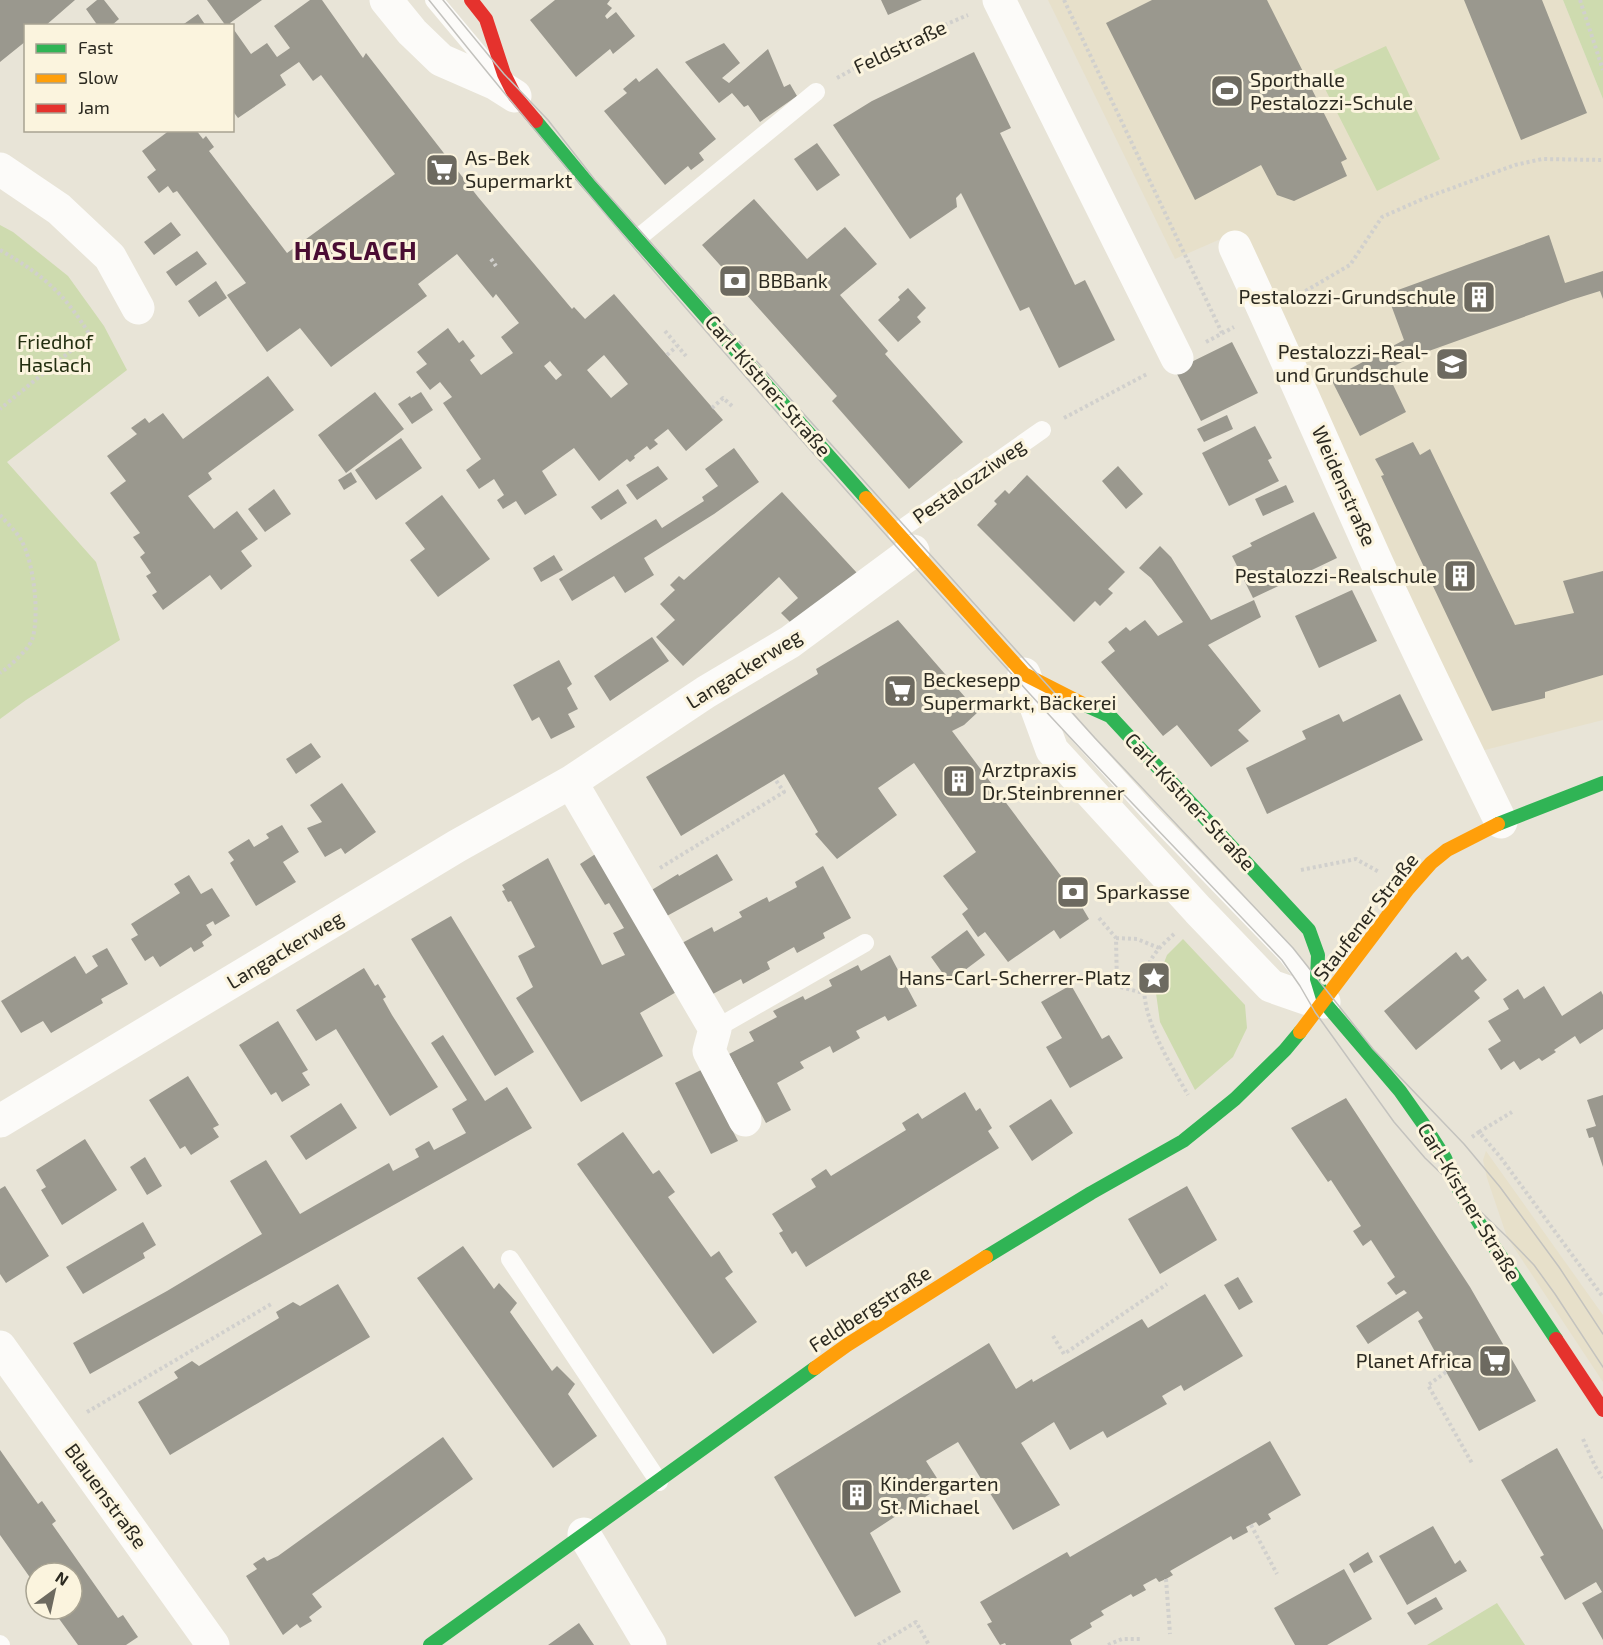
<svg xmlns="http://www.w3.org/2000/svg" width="1603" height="1645" font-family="'Exo 2',sans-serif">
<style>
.built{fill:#e7e0ca}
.green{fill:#cedbaf}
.building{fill:#9a988e;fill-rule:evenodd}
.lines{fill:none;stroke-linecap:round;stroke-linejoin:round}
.path{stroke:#d1d0cd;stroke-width:4;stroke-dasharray:3 3;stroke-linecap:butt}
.lane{stroke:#fcfbf9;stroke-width:18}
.street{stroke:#fcfbf9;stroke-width:33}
.fast{stroke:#30b455;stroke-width:14}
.slow{stroke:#ff9f0a;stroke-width:14}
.jam{stroke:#e5322d;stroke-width:14}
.tram{stroke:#c3c2be;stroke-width:1.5}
.labels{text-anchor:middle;stroke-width:6;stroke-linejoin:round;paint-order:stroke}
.street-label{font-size:20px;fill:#2b2920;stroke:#fbf4de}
.poi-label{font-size:20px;fill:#2b2920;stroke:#fbf4de;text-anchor:start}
.park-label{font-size:20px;fill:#232e10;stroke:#fbf4de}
.district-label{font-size:26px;font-weight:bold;letter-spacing:1.5px;fill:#4a0d33;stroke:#fbf4de}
</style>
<rect width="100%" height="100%" fill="#e8e4d7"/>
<path class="built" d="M1048,0H1563L1603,99V720L1477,752L1239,231L1175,259Z
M1486,1151L1603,1315V1382L1507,1237L1487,1178L1483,1160Z"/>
<path class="green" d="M1563,0H1603V99Z
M1386,46L1440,159L1377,191L1319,77Z
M0,225L13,232L68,276L104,326L127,370L7,462L96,562L120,640L26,700L0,719Z
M1183,939L1245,1005L1247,1028L1233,1057L1195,1090L1160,1022L1155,986L1167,955Z
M1497,1603L1525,1645H1427Z"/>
<path class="building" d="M0,0H75L45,26H26V41L0,62Z
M97,0H104L119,19L111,26H98L86,9Z
M207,0H262L230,23L232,26H226Z
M310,0H322L363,58L366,53L478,197L572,309L574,307L585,319L614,294L723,420L686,451L668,429L654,440L658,444L650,450L647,446L634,456L635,458L630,462L627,459L599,481L574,448L542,471L557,495L525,515L516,501L503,509L497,500L504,495L494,479L479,489L466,470L481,459L443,403L452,397L440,382L430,390L416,372L427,364L417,352L448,328L459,343L463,340L475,356L470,360L481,375L513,353L501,337L519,323L496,294L493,298L457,254L418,284L427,296L331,367L300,328L267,352L227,295L246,283L177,191L173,193L168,186L159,193L147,177L156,170L142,151L170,130H196L203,139L206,136L214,147L209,151L287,253L395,174L321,75L313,81L299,62L280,75L286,85L238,118L232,110V27L251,54L267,43L277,57L290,48L274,26ZM604,355L628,384L611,398L587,370ZM550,361L562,375L556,380L544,366Z
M555,0H610L607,4L612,8L605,16L607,19L616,12L635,36L613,54L610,49L576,77L530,20Z
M881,0H922L888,15Z
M1152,0H1267L1347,159L1341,162L1347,176L1294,201L1277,195L1261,165L1195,200L1106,23Z
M1464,0H1542L1587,113L1521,140Z
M198,14L206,26H181Z
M724,43L740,63L722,78L729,83L768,49L784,87L790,84L797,96L760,122L748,105L744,107L732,93L719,103L685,62Z
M974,52L1011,128L1000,133L1075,285L1085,280L1115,340L1059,368L1029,307L1020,311L961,193L956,198L957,207L910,239L833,125L872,101Z
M657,68L716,139L699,153L704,160L691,170L688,166L665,185L604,111L627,93L623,89L636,78L639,82Z
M817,143L840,175L817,191L794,159Z
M754,199L807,259L845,227L877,264L840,295L888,351L885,354L963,442L909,489L832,401L837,396L702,245Z
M171,222L181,235L154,255L144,242Z
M1549,235L1565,283L1603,271V299L1600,291L1571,300L1412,357L1386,370L1406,412L1360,436L1331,379L1404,340L1387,294Z
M197,251L207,264L176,286L166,272Z
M216,281L227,298L199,317L188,301Z
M908,288L926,308L917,317L921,322L898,342L878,320L900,300L898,297Z
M1232,342L1258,393L1201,421L1175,370Z
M268,376L294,410L208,473L212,479L188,496L214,529L237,511L258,539L241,551L252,566L221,590L210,575L163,610L152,595L157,592L146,576L151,573L140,557L145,553L133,537L140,533L110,493L126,481L107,456L137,434L131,428L145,418L149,423L163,413L183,439Z
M375,392L404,429L346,473L318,435Z
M421,392L433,410L412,424L398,404L410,396L411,398Z
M1227,415L1233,429L1204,442L1197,429Z
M1255,426L1272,458L1268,460L1279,481L1229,506L1202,453Z
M401,438L422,468L376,500L355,470Z
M1413,442L1420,455L1430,449L1515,625L1574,613L1563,581L1603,571V675L1545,692V698L1492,711L1381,476L1384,475L1375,459Z
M734,448L759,482L714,514L644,558L654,575L625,593L614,576L572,601L559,579L656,519L662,528L704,501L702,497L718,486L705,469Z
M658,466L668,479L637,500L626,485Z
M1118,466L1143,494L1126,509L1102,481Z
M351,472L357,482L344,490L338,480Z
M1027,475L1125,572L1108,589L1113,593L1100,606L1095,601L1074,622L977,525L997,504L994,501L1005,490L1009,494Z
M1286,485L1294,502L1263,516L1255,499Z
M274,489L291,514L265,532L248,509Z
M618,489L627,503L601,520L591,507Z
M782,492L857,573L795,627L781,613L798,598L779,577L683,666L656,637L675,620L660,604L675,590L670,585L679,576L684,580Z
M442,495L490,559L438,597L410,560L425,549L405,523Z
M1314,512L1337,558L1253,598L1232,556L1252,546L1250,543Z
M1160,546L1171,557L1211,620L1254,600L1261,617L1208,645L1261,711L1238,730L1249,741L1211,767L1177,725L1163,736L1101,662L1115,651L1108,642L1126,627L1130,631L1145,620L1158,636L1183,622L1151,578L1139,568Z
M554,555L563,570L541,582L533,568Z
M1352,590L1377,641L1319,668L1295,616Z
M898,620L978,712L964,725L952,731L1073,892L1089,919L1060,939L1054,930L1008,962L985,932L978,937L962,914L968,909L943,876L976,852L914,763L878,788L897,815L837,859L815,834L818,832L784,774L681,836L646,777L818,674L816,669Z
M652,637L669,661L610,701L594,676Z
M559,660L572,684L567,688L578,709L568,714L575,727L551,739L539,717L532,721L513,685Z
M1400,694L1423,740L1267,814L1246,768L1306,739L1302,731L1339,714L1343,722Z
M311,743L321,757L296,774L286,759Z
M342,783L376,832L345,854L341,848L325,857L307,828L322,822L310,805Z
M282,825L299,852L283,862L296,882L256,906L230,863L234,860L228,852L249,839L254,847L269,838L266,834Z
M597,853L678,991L640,1013L663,1056L581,1102L516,998L533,987L518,956L535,947L511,901L508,902L502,891L505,890L502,885L548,858L602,965L625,955L613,933L624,928L609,903L605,905L580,864Z
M717,854L733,880L665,917L650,891L678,874L679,876Z
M823,866L851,918L823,933L825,938L797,953L794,947L767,962L770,969L743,984L741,979L711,995L682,943L712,927L714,932L742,917L739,912L767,897L769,902L797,887L795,882Z
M189,875L201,894L212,888L230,916L215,925L213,921L206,925L212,935L202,942L204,946L194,952L191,947L160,967L153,956L145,961L131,939L138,935L131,924L180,893L174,884Z
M451,916L534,1052L495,1076L411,939Z
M967,930L985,955L949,982L931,957Z
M107,948L128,984L101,999L103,1003L51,1033L43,1021L21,1033L1,1001L75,956L86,974L98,966L92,956Z
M1456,952L1462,960L1468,956L1487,980L1474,991L1480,998L1416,1050L1384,1011Z
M890,955L917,1006L888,1021L885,1016L856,1031L860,1038L833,1053L830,1046L800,1062L804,1068L777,1083L791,1110L766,1123L729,1054L754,1041L749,1032L777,1017L773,1011L803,996L805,1000L832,986L829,980L858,965L861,971Z
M364,968L375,986L378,984L386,997L383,999L392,1015L438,1087L390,1116L336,1029L316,1041L296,1010Z
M1071,985L1102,1039L1109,1035L1123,1058L1070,1088L1046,1047L1062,1038L1041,1002Z
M1544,986L1562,1016L1601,991L1603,995V1029L1580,1044L1575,1036L1554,1050L1556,1052L1542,1061L1539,1058L1520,1070L1514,1061L1501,1070L1488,1049L1501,1041L1488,1021L1509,1009L1503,999L1518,989L1524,999Z
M278,1021L308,1070L302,1073L310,1085L282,1102L276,1092L271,1095L239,1045Z
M443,1035L485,1101L507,1087L532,1128L90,1374L73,1343L167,1291L262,1234L230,1181L266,1160L300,1214L389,1163L393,1171L419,1157L415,1149L429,1141L434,1150L466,1133L452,1109L467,1100L431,1043Z
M701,1070L738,1141L711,1154L675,1083Z
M188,1076L219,1125L213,1128L219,1137L191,1155L185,1146L180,1149L149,1100Z
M965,1092L976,1111L980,1108L992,1128L988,1131L999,1148L806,1267L796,1251L792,1254L779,1233L783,1231L772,1214L816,1187L811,1179L826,1169L831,1176L906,1130L902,1123L918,1113L922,1119Z
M1603,1095V1167L1593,1137L1589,1138L1586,1129L1596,1126L1587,1100Z
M1346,1098L1470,1287L1536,1401L1479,1431L1418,1321L1423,1318L1418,1311L1368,1344L1356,1326L1407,1293L1404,1290L1396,1295L1387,1283L1395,1277L1371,1240L1363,1246L1353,1231L1361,1226L1331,1180L1328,1182L1291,1128Z
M1051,1099L1073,1133L1032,1161L1009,1126Z
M341,1103L357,1128L306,1160L290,1136Z
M623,1132L653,1174L659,1170L675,1192L668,1197L711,1257L719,1251L733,1272L725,1278L757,1322L713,1354L577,1164Z
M85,1139L117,1190L62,1225L41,1190L46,1187L36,1170Z
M145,1157L162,1186L147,1195L130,1167Z
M5,1186L49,1256L6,1283L0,1274V1189Z
M1187,1186L1217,1240L1160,1274L1128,1219Z
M143,1222L156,1245L143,1253L145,1258L83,1294L66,1267Z
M463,1246L494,1289L499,1283L517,1303L510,1312L552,1371L557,1366L575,1384L568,1394L597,1436L553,1468L417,1278Z
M1238,1277L1253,1302L1239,1310L1224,1285Z
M338,1284L370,1337L170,1455L138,1402L178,1378L174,1372L192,1361L199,1366L279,1318L276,1312L293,1302L300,1306Z
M1205,1294L1243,1356L1184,1391L1181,1385L1162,1396L1167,1404L1107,1438L1103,1431L1070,1450L1054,1422L1021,1443L1060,1505L1013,1530L958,1442L926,1461L942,1486L870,1533L901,1592L855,1617L774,1477L989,1343L1016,1389L1032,1379L1033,1382L1142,1319L1148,1328Z
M443,1437L473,1479L312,1594L322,1607L309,1617L312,1621L300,1628L297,1624L283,1635L246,1576L257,1569L253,1564L264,1557L267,1561L278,1556Z
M1270,1441L1301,1495L1268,1514L1271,1519L1259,1526L1256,1522L1246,1527L1248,1532L1233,1540L1231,1536L1170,1571L1173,1575L1166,1579L1159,1582L1156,1578L1143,1585L1146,1590L1133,1597L1131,1594L1101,1611L1104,1615L1090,1623L1092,1627L1070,1640L1072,1645H1006L1005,1643L1000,1645L987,1624L992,1622L980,1602L1067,1552L1070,1557Z
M1557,1448L1603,1530V1640L1582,1603L1602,1592L1596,1582L1565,1600L1540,1557L1544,1555L1501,1480Z
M0,1450L38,1504L42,1501L56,1521L52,1524L118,1618L123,1615L138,1637L126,1645H78L52,1609H72V1573H36V1586L0,1535Z
M1433,1526L1455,1564L1460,1560L1467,1571L1407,1605L1379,1556Z
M1368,1552L1373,1562L1354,1573L1349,1564Z
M1344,1569L1372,1619L1327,1645H1295L1274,1608Z
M1436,1597L1443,1609L1415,1625L1407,1613Z
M579,1623L594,1645H548Z"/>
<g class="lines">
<path class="path" d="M1064,0L1222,333
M1580,0L1603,70
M837,78L893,47L968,15
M0,250C43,275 63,292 90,335L0,409
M491,259L496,266
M1295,297L1350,265L1382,217L1425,198L1515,165L1542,159L1603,160
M665,331L686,356
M1206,342L1234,327
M667,355L677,346
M712,408L723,398L732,406
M1064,418L1147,374
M0,515C7,523 16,531 21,540C34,562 40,616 32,640C28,650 9,667 0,673
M660,868L784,792L775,779
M1301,870L1356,859L1379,872
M1099,918L1116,938L1117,986L1143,993
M1174,934C1164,943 1153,953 1148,966C1132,1006 1169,1061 1188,1095
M1116,938L1137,939L1159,948
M1479,1132L1512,1112
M1472,1137L1479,1132L1501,1158L1603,1297
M1053,1336L1064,1354L1167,1284
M1446,1372L1428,1385L1473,1465
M87,1412L273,1303
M1583,1439L1595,1466L1603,1478
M1251,1525L1277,1574
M1166,1579L1170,1634
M878,1645L916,1622L929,1645
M1108,1645L1122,1639H1140"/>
<path class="lane" d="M434,0L496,74
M638,238L816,92
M897,532L1042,430
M1040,692L1149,812L1287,955L1315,991
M715,1029L865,943
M510,1259L659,1482
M0,1644L1,1645"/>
<path class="street" d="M386,0L412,32L441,60L496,84L515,96
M999,0L1177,358
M0,169L59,209L110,257L138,308
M1235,247C1284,352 1330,458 1377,563C1417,650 1459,736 1501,822
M1024,674L1052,750L1198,910L1271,986L1308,999L1324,1002
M571,782L706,692L790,642L913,551
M0,1121L457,846L571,782L715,1029L709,1051L745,1120
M0,1347L213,1645
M584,1534L650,1645"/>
<path class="fast" d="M536,121L585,180L866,498
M1083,704L1110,716L1309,930L1318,955L1317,979L1324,1002L1400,1091L1424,1125L1445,1158L1459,1190L1489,1239L1556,1339
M1498,824L1603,783
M986,1257L1091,1193L1183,1141L1235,1099L1285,1050L1300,1032
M430,1645L815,1368"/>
<path class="slow" d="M866,498L1024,674L1083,704
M1300,1032L1408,889L1431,863L1447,850L1498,824
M815,1368L847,1345L986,1257"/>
<path class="jam" d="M471,0L486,19L504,74L515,96L536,121
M1556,1339L1603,1410"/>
<path class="tram" d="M429,0C620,239 823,467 1029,693C1112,784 1198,871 1282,960L1300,986L1315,1012L1394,1122L1425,1158L1507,1237L1534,1265L1555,1294L1603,1367
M443,0L504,74L548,120L595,180L785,393L1095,738L1293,948L1373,1049L1464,1144L1500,1187L1559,1267L1603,1334"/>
</g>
<defs>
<symbol id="stadium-square" viewBox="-11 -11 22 22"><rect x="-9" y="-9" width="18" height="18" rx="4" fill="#6d6a60" stroke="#fbf4de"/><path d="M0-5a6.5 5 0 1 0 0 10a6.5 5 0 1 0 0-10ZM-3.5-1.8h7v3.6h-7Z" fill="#fff"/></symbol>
<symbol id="supermarket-square" viewBox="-11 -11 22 22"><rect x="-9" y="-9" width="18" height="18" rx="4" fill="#6d6a60" stroke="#fbf4de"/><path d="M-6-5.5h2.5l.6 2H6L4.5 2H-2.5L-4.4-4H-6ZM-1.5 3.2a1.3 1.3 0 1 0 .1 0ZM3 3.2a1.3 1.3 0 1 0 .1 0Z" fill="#fff"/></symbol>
<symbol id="bank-square" viewBox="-11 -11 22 22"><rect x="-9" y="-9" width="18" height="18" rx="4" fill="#6d6a60" stroke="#fbf4de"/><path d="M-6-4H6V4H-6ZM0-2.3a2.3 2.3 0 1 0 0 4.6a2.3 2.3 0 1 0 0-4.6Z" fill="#fff"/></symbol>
<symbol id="building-square" viewBox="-11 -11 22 22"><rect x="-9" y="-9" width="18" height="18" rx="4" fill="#6d6a60" stroke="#fbf4de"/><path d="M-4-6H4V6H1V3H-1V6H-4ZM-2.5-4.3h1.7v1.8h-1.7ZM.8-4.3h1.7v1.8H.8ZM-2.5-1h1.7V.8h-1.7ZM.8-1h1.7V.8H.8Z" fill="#fff"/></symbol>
<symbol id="school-square" viewBox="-11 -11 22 22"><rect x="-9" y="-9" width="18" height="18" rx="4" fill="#6d6a60" stroke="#fbf4de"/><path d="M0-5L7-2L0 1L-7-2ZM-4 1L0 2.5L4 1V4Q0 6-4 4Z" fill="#fff"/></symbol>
<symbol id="sight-square" viewBox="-11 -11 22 22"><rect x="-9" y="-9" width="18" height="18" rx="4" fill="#6d6a60" stroke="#fbf4de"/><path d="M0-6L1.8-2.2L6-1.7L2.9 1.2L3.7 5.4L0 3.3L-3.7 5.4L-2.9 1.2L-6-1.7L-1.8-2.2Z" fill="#fff"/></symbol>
</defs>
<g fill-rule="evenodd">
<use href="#stadium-square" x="1208" y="72" width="38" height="38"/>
<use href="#supermarket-square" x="423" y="151" width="38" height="38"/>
<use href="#bank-square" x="716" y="262" width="38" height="38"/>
<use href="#building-square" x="1460" y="278" width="38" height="38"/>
<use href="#school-square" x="1433" y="345" width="38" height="38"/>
<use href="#building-square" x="1441" y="557" width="38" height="38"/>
<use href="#supermarket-square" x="881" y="672" width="38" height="38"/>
<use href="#building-square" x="940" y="762" width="38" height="38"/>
<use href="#bank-square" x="1054" y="873" width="38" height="38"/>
<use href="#sight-square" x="1135" y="959" width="38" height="38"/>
<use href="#supermarket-square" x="1476" y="1342" width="38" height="38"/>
<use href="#building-square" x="838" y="1476" width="38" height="38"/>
</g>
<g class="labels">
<g class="street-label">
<text transform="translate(900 47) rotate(-25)" y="7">Feldstraße</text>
<text transform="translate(768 386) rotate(49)" y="7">Carl-Kistner-Straße</text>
<text transform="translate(969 481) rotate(-35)" y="7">Pestalozziweg</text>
<text transform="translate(1344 486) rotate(66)" y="7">Weidenstraße</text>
<text transform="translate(744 669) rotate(-32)" y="7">Langackerweg</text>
<text transform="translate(1190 802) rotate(47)" y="7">Carl-Kistner-Straße</text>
<text transform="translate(1366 917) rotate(-52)" y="7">Staufener Straße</text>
<text transform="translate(285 950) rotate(-31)" y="7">Langackerweg</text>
<text transform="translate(1469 1202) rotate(59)" y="7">Carl-Kistner-Straße</text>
<text transform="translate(870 1309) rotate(-33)" y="7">Feldbergstraße</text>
<text transform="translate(106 1496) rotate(54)" y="7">Blauenstraße</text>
</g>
<g class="poi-label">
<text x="1250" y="87">Sporthalle<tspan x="1250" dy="23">Pestalozzi-Schule</tspan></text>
<text x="465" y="165">As-Bek<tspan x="465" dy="23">Supermarkt</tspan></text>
<text x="758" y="288">BBBank</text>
<text x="1456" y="304" text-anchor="end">Pestalozzi-Grundschule</text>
<text x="1429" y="359" text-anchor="end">Pestalozzi-Real-<tspan x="1429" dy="23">und Grundschule</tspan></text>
<text x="1437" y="583" text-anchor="end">Pestalozzi-Realschule</text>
<text x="923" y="687">Beckesepp<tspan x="923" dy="23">Supermarkt, Bäckerei</tspan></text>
<text x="982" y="777">Arztpraxis<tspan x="982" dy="23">Dr.Steinbrenner</tspan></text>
<text x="1096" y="899">Sparkasse</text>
<text x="1131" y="985" text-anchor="end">Hans-Carl-Scherrer-Platz</text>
<text x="1472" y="1368" text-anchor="end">Planet Africa</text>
<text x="880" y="1491">Kindergarten<tspan x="880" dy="23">St. Michael</tspan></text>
</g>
<g class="park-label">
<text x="55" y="349">Friedhof<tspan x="55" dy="23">Haslach</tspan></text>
</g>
<g class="district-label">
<text x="356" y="260">HASLACH</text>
</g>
</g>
<rect x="24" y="24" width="210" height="108" fill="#fbf4de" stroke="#a8a392" stroke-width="1.5"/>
<rect x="36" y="44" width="30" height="9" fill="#30b455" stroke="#a8a392" stroke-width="1.5"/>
<text x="78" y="54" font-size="18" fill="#2b2920">Fast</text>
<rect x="36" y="74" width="30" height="9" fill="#ff9f0a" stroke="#a8a392" stroke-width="1.5"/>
<text x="78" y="84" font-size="18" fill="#2b2920">Slow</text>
<rect x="36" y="104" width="30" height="9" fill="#e5322d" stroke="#a8a392" stroke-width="1.5"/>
<text x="78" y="114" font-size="18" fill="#2b2920">Jam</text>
<g transform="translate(54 1591) rotate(33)"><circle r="28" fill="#fbf4de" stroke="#a8a392" stroke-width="1.5"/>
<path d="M0-4.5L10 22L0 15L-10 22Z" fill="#6d6a60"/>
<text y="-9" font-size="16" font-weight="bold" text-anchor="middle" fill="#2b2920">N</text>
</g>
</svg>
